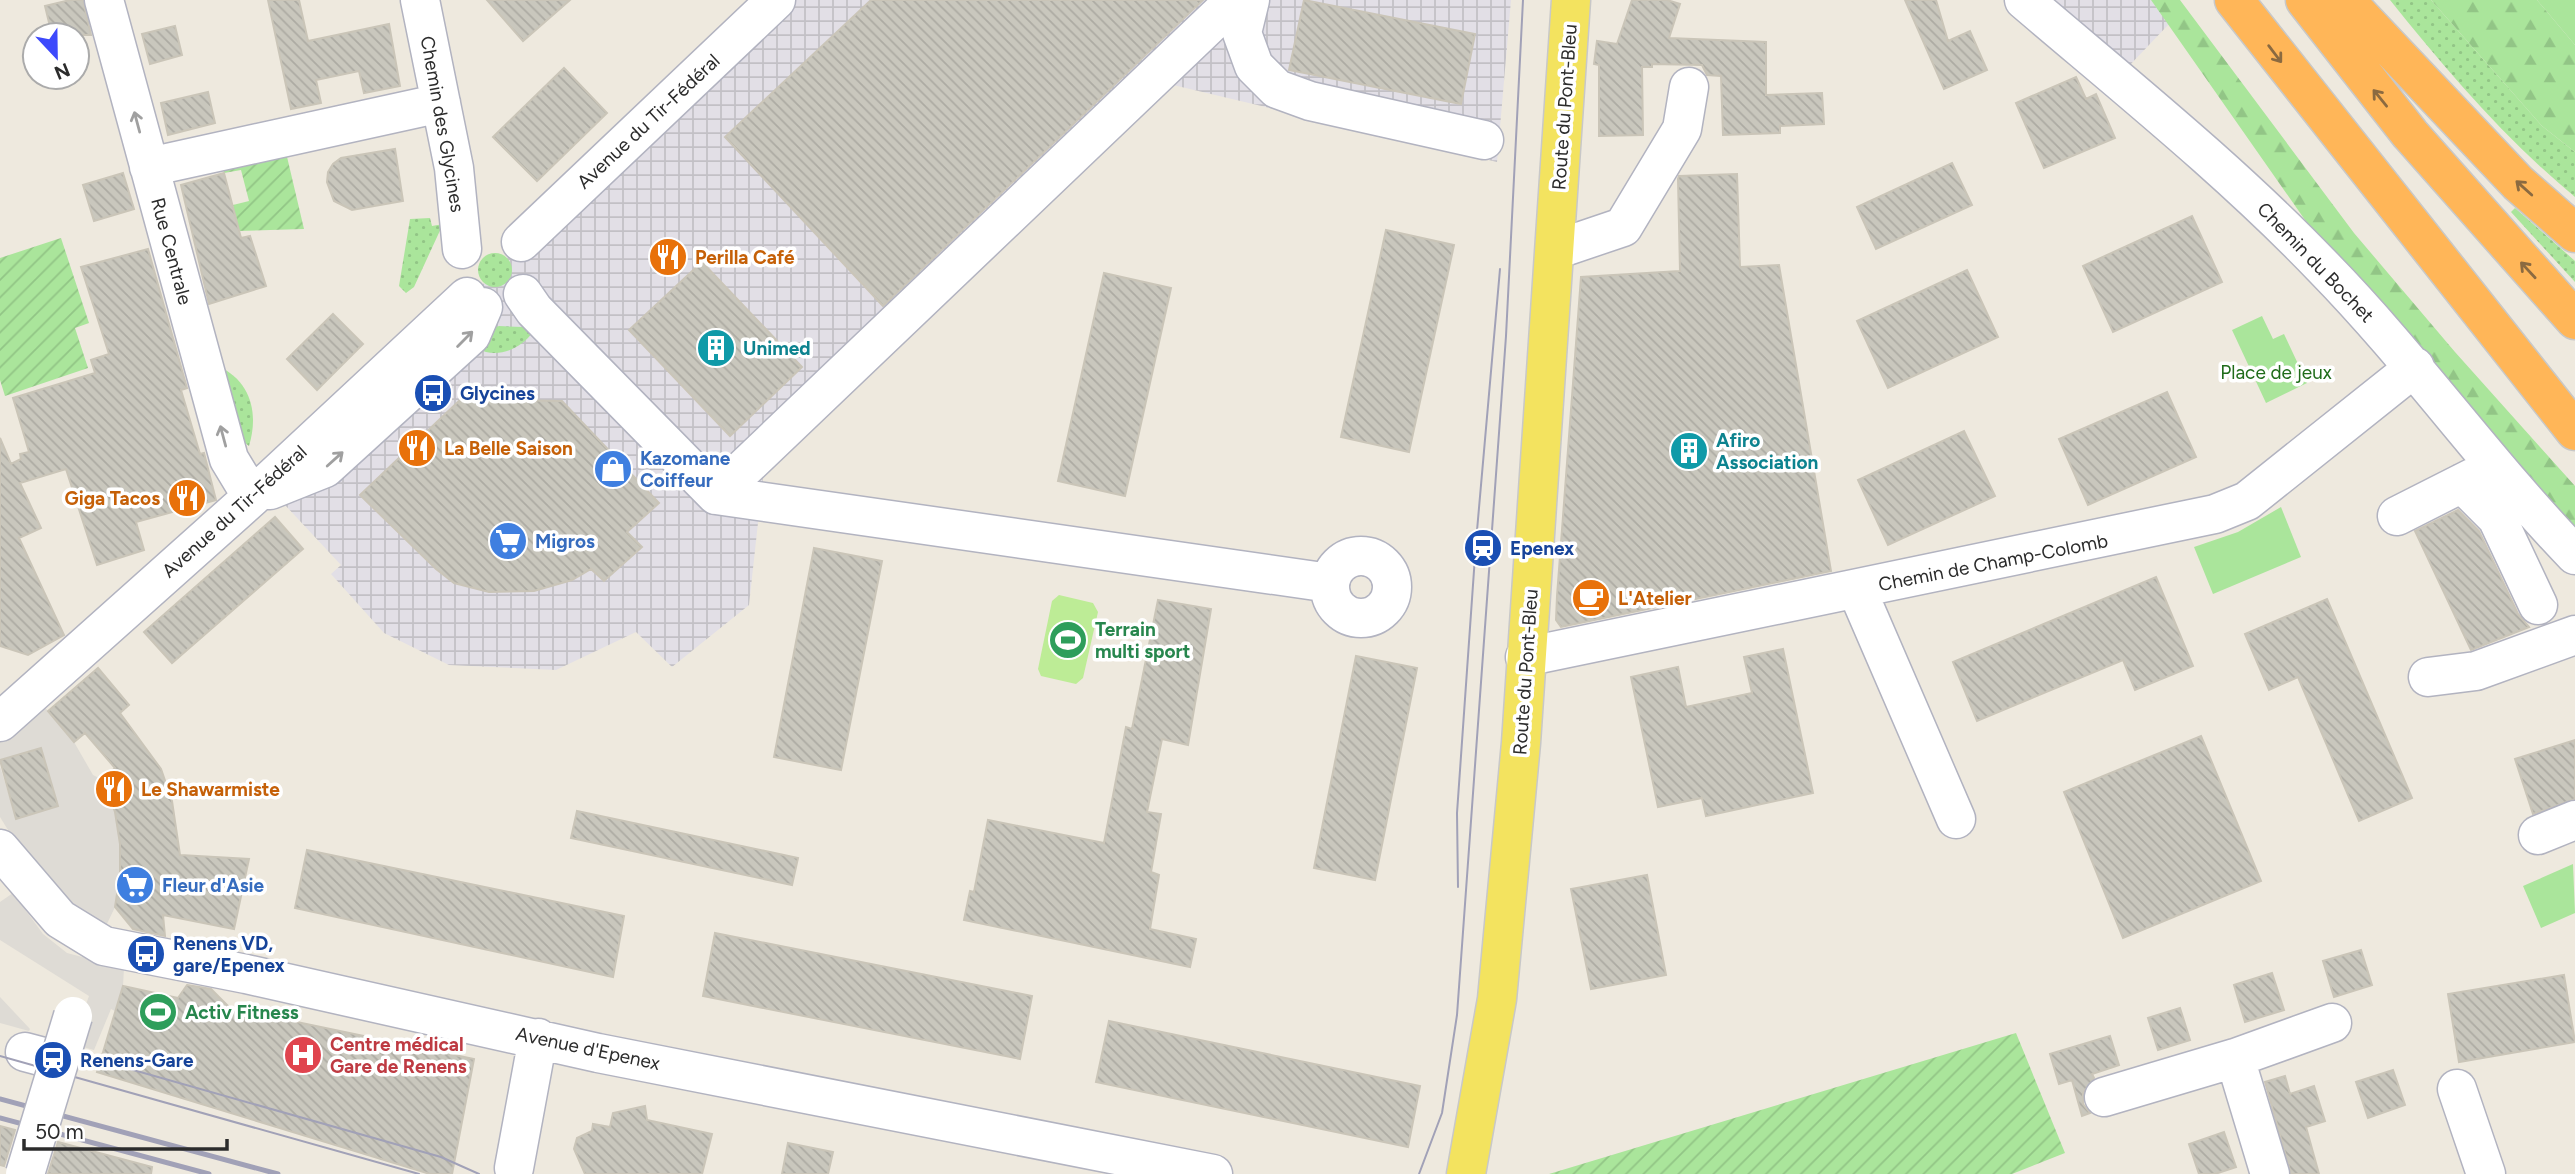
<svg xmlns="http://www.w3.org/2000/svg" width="2575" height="1174" font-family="Figtree,sans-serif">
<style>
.industrial{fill:url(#industrial-grid)}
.grass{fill:url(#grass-dots)}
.forest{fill:url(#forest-firs)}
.park{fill:#aae59b}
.garden{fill:url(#garden-furrows)}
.pitch{fill:#bdec96}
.plaza{fill:#dedbd5}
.building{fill:url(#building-back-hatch);stroke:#cac5b8;stroke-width:2}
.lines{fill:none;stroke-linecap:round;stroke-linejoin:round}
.minor-casing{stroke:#b2b3c0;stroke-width:41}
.major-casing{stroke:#c8c8c8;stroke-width:41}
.highway-casing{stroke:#c8c8c8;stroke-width:41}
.minor{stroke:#fff;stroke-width:38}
.major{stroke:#f3e35f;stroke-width:38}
.highway{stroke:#ffb658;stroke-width:38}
.tram{stroke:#a1a1b7;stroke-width:2}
.rail{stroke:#a1a1b7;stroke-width:5}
.minor-bridge-casing{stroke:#b2b3c0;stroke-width:41;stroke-linecap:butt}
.minor-bridge{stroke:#fff;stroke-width:38}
.oneway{stroke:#8b6a40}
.oneway2{stroke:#a0a0a0}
.labels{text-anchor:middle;stroke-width:7;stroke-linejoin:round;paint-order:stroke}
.street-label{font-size:19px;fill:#2c2c2c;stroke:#fff}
.food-label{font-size:19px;font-weight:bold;fill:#c56008;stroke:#fff;text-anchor:start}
.culture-label{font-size:19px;font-weight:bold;fill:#0d838f;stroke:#fff;text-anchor:start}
.park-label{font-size:19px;fill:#206c1a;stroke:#fff}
.transit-label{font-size:19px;font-weight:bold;fill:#164399;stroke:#fff;text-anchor:start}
.shop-label{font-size:19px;font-weight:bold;fill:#366cbe;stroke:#fff;text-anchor:start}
.leisure-label{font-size:19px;font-weight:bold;fill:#27864d;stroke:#fff;text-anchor:start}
.health-label{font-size:19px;font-weight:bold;fill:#be3a42;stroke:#fff;text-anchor:start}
</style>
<defs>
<pattern id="industrial-grid" width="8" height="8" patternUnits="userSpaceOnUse" patternTransform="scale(1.75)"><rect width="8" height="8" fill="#e2dfe6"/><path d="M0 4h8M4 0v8" fill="none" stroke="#c2c0c5"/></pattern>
<pattern id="grass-dots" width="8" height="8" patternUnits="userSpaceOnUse" patternTransform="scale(1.75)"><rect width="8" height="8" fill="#aae59b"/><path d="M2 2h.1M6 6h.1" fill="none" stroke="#92c586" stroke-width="1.8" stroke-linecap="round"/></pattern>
<pattern id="forest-firs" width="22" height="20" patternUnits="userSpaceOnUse" patternTransform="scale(1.75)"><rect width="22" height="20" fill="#aae59b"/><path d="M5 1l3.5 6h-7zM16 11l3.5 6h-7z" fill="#92c586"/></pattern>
<pattern id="garden-furrows" width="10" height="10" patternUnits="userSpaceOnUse" patternTransform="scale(1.75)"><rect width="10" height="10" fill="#aae59b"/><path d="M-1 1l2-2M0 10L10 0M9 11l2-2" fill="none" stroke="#92c586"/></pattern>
<pattern id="building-back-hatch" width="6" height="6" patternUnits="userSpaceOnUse" patternTransform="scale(1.75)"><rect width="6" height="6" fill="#c9c7bd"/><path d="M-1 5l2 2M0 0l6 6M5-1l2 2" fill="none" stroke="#adaba3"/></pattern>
</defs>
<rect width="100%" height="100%" fill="#eee9de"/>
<path class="industrial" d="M776,0H1511L1497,162L1173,85L763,477L749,605L672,667L636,632L556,670L449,665L384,633L331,574L341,565L285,505L521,242Z
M2050,0H2151L2169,24L2128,67Z"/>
<path class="grass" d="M2390,0H2431L2542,126L2575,152V197C2506,140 2446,70 2390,0Z
M2515,208L2575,261V282L2511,212Z
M430,218L432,226L443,224L414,287L406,293L399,286L410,219Z
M478 270a17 17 0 1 1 34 0a17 17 0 1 1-34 0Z
M499,326L523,327L533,332C521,349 497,359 478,349L486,331Z
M218,366C251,381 259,413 249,446L239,438Z"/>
<path class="forest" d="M2151,0H2180L2354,233L2455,352L2575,486V531L2312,230Z
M2431,0H2537L2575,45V152L2542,126Z"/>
<path class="park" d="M2537,0H2575V45Z
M2262,316L2273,339L2284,334L2307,383L2266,403L2232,330Z
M2281,507L2301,557L2213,594L2194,547L2238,532Z
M2573,864L2575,913L2541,928L2523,886Z"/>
<path class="garden" d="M284,144L304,229L237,231L233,205L249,201L241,170L224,173L220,157Z
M61,238L89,323L75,328L88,368L5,396L0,380V258Z
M2016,1033L2065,1153L2012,1174H1549Z"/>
<path class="pitch" d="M1059,595L1093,603L1098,612L1083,678L1076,684L1041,676L1038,669L1052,601Z"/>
<path class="plaza" d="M42,704L74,742L93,775L103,780L115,812L120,844V875L116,905L104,930L75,913L16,843L0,817V766L16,819L58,806L41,748L0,760V741Z
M13,893L43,934L67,953L124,968L123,986L115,1011L111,1009L94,1050L72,1044L89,996L0,940V902Z
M0,997L30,1029L29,1031L0,1023Z"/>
<path class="building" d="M70,0H83L91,35H52L45,6Z
M268,0H299L308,41L389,24L400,86L364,93L359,71L316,80L321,103L291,109Z
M487,0H570L523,41Z
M871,0H1203L883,306L725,137Z
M1304,0L1475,34L1461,104L1289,70Z
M1632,0H1667L1680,4L1669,38L1766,42V95L1822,93L1824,124L1780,126V133L1723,135L1721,76L1707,75L1702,65L1652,64V67H1642L1643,135L1599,136V65L1594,64L1597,41L1617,44Z
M1905,0H1936L1948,41L1970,31L1987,70L1944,89Z
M175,26L182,55L150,64L142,34Z
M564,68L607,113L537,181L493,137Z
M2076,77L2086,99L2096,94L2115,138L2044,168L2016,103Z
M208,92L215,123L168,135L161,103Z
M395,149L403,201L352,210L334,201L327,182L328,172L333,164L341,158Z
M1952,163L1972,205L1876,249L1857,207Z
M123,173L134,209L94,221L83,185Z
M224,173L241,238L250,236L266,286L209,304L181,185Z
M1737,174L1740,267L1779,265L1831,571L1561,627L1556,620L1557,596L1581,277L1680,271L1678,179L1679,176Z
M2192,216L2222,282L2113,332L2083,266Z
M1386,230L1454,245L1409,452L1341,437Z
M148,249L187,388L181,390L200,454L204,453L216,500L136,522L144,550L97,565L66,469L20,483L41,528L19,538L64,635L28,655L0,646V438L11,464L21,459L20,454L29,452L13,398L95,373L91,360L109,354L81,267Z
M702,262L802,367L730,436L629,330Z
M1967,270L1998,337L1888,388L1857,321Z
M1104,273L1171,288L1125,496L1058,481Z
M333,314L363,344L317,390L287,359Z
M2167,392L2196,457L2088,505L2059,439Z
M461,399L562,401L659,503L627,532L642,547L604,581L591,569L572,580L534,591L489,592L454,583L436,569L360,495Z
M1964,431L1995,496L1888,545L1858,480Z
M2458,510L2479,531L2518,614L2529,627L2471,650L2415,531Z
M275,517L303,549L172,663L144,632Z
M814,548L882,561L841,770L774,757Z
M2156,577L2193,666L2135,690L2123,660L1977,721L1953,662Z
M2327,599L2412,798L2359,821L2298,677L2269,690L2245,634Z
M1158,600L1211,609L1188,745L1162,739L1147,812L1161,814L1151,872L1159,875L1150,929L1196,939L1190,967L964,920L970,891L974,892L988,820L1104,843L1126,727L1132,729Z
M1783,649L1813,793L1706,816L1702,798L1658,807L1631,677L1678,667L1686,707L1752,693L1744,657Z
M1356,656L1417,668L1375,880L1314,868Z
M98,668L129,705L120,713L161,769L172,801L180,855L249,859L234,929L163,915L165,936L133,929L115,907L120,875V844L115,812L103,780L115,768L85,733L74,742L48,711Z
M2201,736L2261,881L2123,938L2064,792Z
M2575,740V799L2533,814L2515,759Z
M41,748L58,806L16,819L0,760Z
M577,811L798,858L792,885L571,838Z
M307,850L624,916L613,977L295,908Z
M1647,875L1666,975L1591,989L1571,889Z
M715,933L1032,996L1020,1059L703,996Z
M2361,950L2372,985L2334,997L2323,961Z
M2272,973L2284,1010L2245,1022L2234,985Z
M2564,975L2575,1042L2459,1062L2448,994Z
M187,985L211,989L230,1008L474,1059L452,1174H430L97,1072L123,986L178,998Z
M2180,1008L2190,1040L2158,1050L2148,1018Z
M1109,1021L1420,1086L1408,1147L1096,1082Z
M2110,1036L2119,1065L2092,1074L2094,1078L2083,1093V1104L2090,1113L2082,1116L2072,1080L2059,1084L2050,1054Z
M2393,1070L2405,1105L2368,1118L2356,1082Z
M2285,1076L2290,1094L2314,1086L2325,1121L2306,1127L2319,1174H2291L2265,1082Z
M645,1106L647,1120L712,1134L702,1174H585L574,1149L577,1138L592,1131L593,1124L610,1127L613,1113Z
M0,1126L15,1130L4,1166L0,1165Z
M2224,1132L2236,1167L2215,1174H2199L2189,1144Z
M58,1142L152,1167L151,1174H48Z
M788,1143L833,1152L828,1174H782Z"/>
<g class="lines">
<defs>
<path id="minor" d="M104,0L229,459L252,497
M420,0L454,168L462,249
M1250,0L1242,33L1254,66L1277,89L1310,101L1484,140
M2024,0C2126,87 2231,171 2324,268C2413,359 2487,464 2575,555
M149,167L441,103
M521,242L776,0
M1555,250L1623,227L1682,129L1689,87
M523,294L534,310L716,495L1330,583
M2462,483L2497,518L2538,605
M270,490L325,468L471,335L483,307
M716,495L1235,0
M2397,516L2486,471
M1330 587a31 31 0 1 1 62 0a31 31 0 1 1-62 0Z
M1857,590L1956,819
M1525,657L2215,514L2247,501L2415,367
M2428,677L2476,671L2575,635
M0,722L252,497L467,297
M2538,835L2575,820
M0,849L60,919L104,946L246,974L598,1053L1213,1174
M25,1052L59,1061
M2235,1058L2332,1023
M2457,1089L2486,1174
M2104,1097L2235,1058L2270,1174
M514,1168L538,1038"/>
<path id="major" d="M1466,1174L1497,999L1521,743L1571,0"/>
<path id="highway" d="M2234,0L2575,431
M2305,0L2410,134L2575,320
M2345,0L2518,183L2575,233"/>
</defs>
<use href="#minor" class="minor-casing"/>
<use href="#major" class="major-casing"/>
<use href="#highway" class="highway-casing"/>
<use href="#minor" class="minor"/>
<use href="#major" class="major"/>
<use href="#highway" class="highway"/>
<path class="tram" d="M1458,887L1457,813L1476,542L1500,269
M0,1056L419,1174
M98,1060L441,1157L479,1174
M1419,1174L1442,1113L1457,1015L1506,336L1523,0"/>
<path class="rail" d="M0,1099L278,1174
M0,1118L209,1174"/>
<defs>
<path id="minor-bridge" d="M25,1174L73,1016"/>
</defs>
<use href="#minor-bridge" class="minor-bridge-casing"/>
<use href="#minor-bridge" class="minor-bridge"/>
</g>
<defs><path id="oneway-shaft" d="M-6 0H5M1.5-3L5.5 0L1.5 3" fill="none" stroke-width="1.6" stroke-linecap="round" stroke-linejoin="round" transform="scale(1.75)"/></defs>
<g class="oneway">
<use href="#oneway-shaft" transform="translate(2275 54) rotate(53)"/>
<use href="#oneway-shaft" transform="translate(2380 98) rotate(-129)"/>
<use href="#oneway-shaft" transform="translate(2524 188) rotate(-138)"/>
<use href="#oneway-shaft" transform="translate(2528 270) rotate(-133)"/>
</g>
<g class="oneway2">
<use href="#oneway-shaft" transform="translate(137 122) rotate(-105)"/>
<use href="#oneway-shaft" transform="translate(465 339) rotate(-45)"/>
<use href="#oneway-shaft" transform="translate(223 436) rotate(-105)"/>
<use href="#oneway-shaft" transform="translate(335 459) rotate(-42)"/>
</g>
<defs>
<symbol id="restaurant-disc" viewBox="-11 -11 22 22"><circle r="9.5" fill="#e8710a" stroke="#fff"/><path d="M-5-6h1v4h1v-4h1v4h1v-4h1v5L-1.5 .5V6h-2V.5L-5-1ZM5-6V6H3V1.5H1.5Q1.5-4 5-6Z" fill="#fff"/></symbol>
<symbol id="building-disc" viewBox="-11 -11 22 22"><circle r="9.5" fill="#0f9aa8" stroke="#fff"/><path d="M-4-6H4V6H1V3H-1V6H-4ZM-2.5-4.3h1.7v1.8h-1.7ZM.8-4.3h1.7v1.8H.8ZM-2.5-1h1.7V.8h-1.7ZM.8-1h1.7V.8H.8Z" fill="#fff"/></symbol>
<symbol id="bus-disc" viewBox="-11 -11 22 22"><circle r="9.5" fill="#1a4fb4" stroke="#fff"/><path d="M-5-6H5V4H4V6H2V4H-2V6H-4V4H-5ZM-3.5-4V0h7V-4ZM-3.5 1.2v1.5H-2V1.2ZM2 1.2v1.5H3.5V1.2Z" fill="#fff"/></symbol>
<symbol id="shop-disc" viewBox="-11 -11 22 22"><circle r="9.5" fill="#3f7fe0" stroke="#fff"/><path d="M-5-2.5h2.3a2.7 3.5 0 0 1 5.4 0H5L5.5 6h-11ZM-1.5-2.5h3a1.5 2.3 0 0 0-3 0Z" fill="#fff"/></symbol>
<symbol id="supermarket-disc" viewBox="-11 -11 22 22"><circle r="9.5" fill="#3f7fe0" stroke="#fff"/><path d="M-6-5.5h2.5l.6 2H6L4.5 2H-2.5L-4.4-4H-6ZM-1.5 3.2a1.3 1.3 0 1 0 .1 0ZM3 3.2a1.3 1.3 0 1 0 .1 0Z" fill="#fff"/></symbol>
<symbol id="station-disc" viewBox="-11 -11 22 22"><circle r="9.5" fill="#1a4fb4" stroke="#fff"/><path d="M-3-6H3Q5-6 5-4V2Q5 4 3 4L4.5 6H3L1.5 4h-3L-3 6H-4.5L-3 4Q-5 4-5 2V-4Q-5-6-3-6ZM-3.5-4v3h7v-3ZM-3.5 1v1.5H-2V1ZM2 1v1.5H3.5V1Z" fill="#fff"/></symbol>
<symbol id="cafe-disc" viewBox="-11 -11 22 22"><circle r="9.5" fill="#e8710a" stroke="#fff"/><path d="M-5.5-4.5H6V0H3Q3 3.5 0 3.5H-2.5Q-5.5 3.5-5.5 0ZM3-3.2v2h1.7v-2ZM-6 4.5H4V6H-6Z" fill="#fff"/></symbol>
<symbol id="stadium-disc" viewBox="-11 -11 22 22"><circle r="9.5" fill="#2e9e5b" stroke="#fff"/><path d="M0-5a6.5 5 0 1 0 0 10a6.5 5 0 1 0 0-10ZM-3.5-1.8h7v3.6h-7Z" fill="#fff"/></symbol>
<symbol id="hospital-disc" viewBox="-11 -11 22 22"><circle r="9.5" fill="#e0444e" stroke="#fff"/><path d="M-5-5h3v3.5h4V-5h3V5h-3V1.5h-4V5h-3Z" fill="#fff"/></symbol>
</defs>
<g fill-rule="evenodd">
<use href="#restaurant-disc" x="646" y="235" width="44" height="44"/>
<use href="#building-disc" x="694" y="326" width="44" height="44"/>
<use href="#bus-disc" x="411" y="371" width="44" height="44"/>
<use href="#restaurant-disc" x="395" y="426" width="44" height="44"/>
<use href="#building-disc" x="1667" y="429" width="44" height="44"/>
<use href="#shop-disc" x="591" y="447" width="44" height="44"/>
<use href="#restaurant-disc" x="165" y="476" width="44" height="44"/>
<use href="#supermarket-disc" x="486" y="519" width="44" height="44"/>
<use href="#station-disc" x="1461" y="526" width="44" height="44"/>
<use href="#cafe-disc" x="1569" y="576" width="44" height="44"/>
<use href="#stadium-disc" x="1046" y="618" width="44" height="44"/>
<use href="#restaurant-disc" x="92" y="767" width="44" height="44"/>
<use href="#supermarket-disc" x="113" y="863" width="44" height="44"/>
<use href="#bus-disc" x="124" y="932" width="44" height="44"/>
<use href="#stadium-disc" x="136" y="990" width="44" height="44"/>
<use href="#hospital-disc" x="281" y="1033" width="44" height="44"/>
<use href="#station-disc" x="31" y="1038" width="44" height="44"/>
</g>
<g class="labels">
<g class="street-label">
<text transform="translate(1564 107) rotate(-86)" y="7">Route du Pont-Bleu</text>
<text transform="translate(648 121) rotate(-43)" y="7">Avenue du Tir-Fédéral</text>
<text transform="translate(443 124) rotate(80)" y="7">Chemin des Glycines</text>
<text transform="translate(172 251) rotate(75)" y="7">Rue Centrale</text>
<text transform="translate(2316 262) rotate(46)" y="7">Chemin du Bochet</text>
<text transform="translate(234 511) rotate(-42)" y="7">Avenue du Tir-Fédéral</text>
<text transform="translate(1993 562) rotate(-11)" y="7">Chemin de Champ-Colomb</text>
<text transform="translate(1525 672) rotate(-86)" y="7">Route du Pont-Bleu</text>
<text transform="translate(588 1048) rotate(12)" y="7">Avenue d'Epenex</text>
</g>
<g class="food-label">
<text x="695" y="264">Perilla Café</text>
<text x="444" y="455">La Belle Saison</text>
<text x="160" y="505" text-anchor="end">Giga Tacos</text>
<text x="1618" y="605">L'Atelier</text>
<text x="141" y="796">Le Shawarmiste</text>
</g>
<g class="culture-label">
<text x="743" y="355">Unimed</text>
<text x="1716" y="447">Afiro<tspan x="1716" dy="22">Association</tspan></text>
</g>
<g class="park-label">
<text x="2276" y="379">Place de jeux</text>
</g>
<g class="transit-label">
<text x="460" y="400">Glycines</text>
<text x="1510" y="555">Epenex</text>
<text x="173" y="950">Renens VD,<tspan x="173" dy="22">gare/Epenex</tspan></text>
<text x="80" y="1067">Renens-Gare</text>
</g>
<g class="shop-label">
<text x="640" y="465">Kazomane<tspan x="640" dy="22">Coiffeur</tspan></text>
<text x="535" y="548">Migros</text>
<text x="162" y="892">Fleur d'Asie</text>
</g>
<g class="leisure-label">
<text x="1095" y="636">Terrain<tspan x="1095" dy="22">multi sport</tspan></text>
<text x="185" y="1019">Activ Fitness</text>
</g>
<g class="health-label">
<text x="330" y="1051">Centre médical<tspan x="330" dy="22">Gare de Renens</tspan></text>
</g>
</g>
<g transform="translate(56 56) rotate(158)"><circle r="33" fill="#ffffff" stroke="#ababab" stroke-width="2"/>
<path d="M0-5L12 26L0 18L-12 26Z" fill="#3d49fc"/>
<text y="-10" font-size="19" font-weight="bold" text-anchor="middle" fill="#2c2c2c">N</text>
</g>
<path d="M24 1139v10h203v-10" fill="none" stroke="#2c2c2c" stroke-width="3.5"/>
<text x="35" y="1139" font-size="21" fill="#2c2c2c" stroke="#ffffff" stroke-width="5" paint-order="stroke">50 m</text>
</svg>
